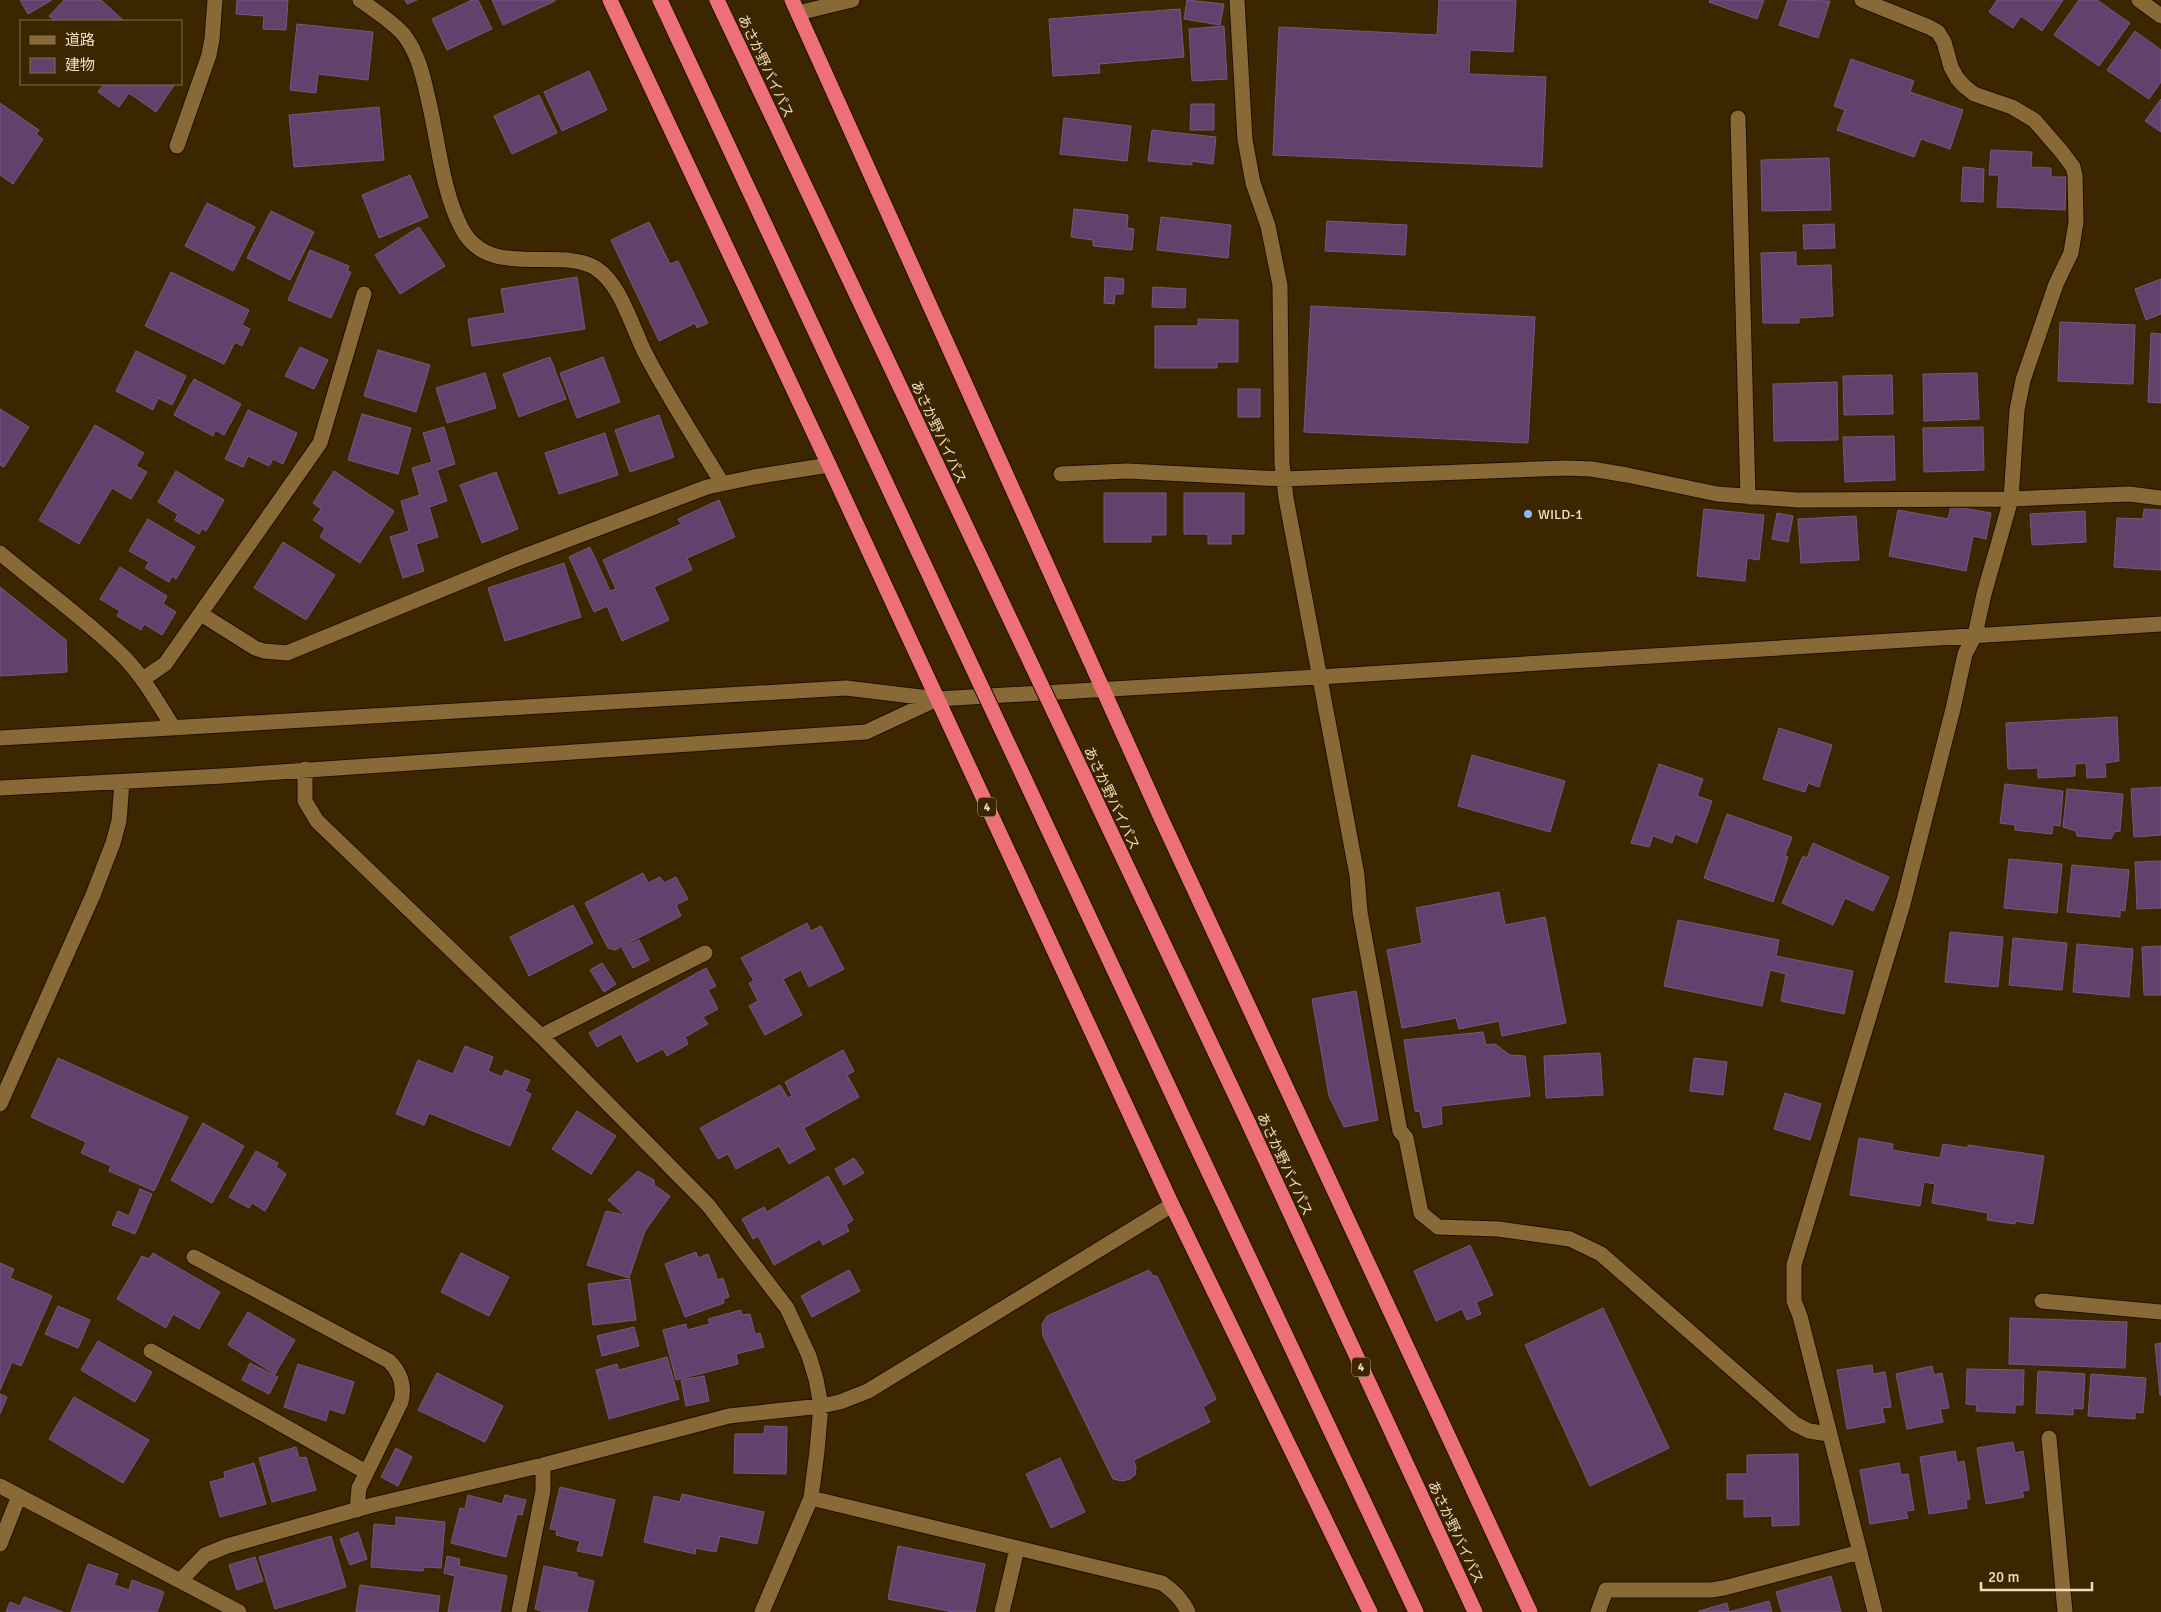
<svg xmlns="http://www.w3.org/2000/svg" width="2161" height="1612" font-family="Signika,'Noto Sans JP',sans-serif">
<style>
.building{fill:#62426d;stroke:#785683}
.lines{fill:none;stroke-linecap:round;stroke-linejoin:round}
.minor-casing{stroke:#1f1000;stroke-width:17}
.highway-casing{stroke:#1f1000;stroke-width:17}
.minor{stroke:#896936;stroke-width:15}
.highway{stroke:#ed7079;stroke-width:15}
.highway-bridge-casing{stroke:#1f1000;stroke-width:17;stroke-linecap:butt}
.highway-bridge{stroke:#ed7079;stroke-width:15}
.poi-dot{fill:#8bb9fc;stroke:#3c2600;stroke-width:2}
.labels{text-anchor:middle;stroke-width:4;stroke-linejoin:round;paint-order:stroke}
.shield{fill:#3c2600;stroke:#b9a688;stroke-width:1}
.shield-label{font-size:12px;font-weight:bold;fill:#efddc3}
.street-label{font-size:14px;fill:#efddc3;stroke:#3c2600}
.poi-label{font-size:14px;fill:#efddc3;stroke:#3c2600;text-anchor:start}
</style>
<rect width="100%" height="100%" fill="#3c2600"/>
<path class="building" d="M20,0H52L28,14Z
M64,0H101L124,21H55L49,16Z
M237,0H288L286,30L263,29L264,16L236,14Z
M405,0H417L407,4Z
M472,0H478L492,29L447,50L432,19Z
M492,0H555V1L503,25Z
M1187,0L1224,4L1220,25L1184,19Z
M1439,0H1516L1513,52L1470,50L1469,74L1546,77L1542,167L1273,155L1279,27L1437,35Z
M1710,0H1764L1757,19L1709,2Z
M1788,0L1830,1L1818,38L1779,25Z
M1997,0H2063L2042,31L2021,16L2013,28L1989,12Z
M2079,0H2097L2130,23L2099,66L2054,35Z
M1180,9L1184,57L1099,64L1100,73L1053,76L1049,19Z
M297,24L373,32L368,80L318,74L316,93L290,90Z
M1224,26L1227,79L1192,81L1189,29Z
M2135,31L2161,50V82L2149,99L2107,70Z
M1851,59L1914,81L1910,92L1963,110L1950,149L1921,139L1914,157L1837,130L1845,110L1834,106Z
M589,71L607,110L562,131L544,92Z
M104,84H175L156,112L129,93L119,107L98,92Z
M539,95L557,133L512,154L494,116Z
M2161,99V132L2145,121Z
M0,103L39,130L36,134L43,139L13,184L0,175Z
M1191,104H1214V130H1190Z
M379,107L384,160L294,167L289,115Z
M1064,118L1131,126L1127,161L1060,154Z
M1152,130L1216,137L1213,164L1192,161V165L1148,161Z
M1991,150L2032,152L2031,167L2051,168V177H2066L2065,210L1997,207L1999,175H1989Z
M1829,158L1831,210L1762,211L1761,160Z
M1963,167L1984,169L1983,202L1961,201Z
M410,175L428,217L379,238L362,195Z
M207,203L255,227L233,271L185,246Z
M1074,209L1128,215L1127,228L1134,229L1132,250L1093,246V240L1071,237Z
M271,211L314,232L290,280L247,258Z
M1161,217L1231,225L1228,258L1157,250Z
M1327,221L1407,225L1405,255L1325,251Z
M649,222L670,264L678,261L708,323L697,328L695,323L659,341L611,240Z
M1834,224L1835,248L1804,249L1803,225Z
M419,227L445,266L400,294L375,255Z
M310,250L349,266L347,271L351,272L331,318L288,300Z
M1796,252V266L1831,265L1833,316L1799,318V323H1763L1761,253Z
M171,272L249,310L242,325L250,329L242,346L235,342L224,364L145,326Z
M577,277L585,329L472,346L468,319L505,313L501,289Z
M1105,277L1124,279L1123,294H1115L1114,304L1104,303Z
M2161,279V314L2146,320L2135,289Z
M1153,287L1186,289L1185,308L1152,307Z
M1311,306L1535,317L1528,443L1304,432Z
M1198,319L1238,320V362H1217V368H1155V326H1198Z
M2060,322L2135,325L2133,384L2058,381Z
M2151,333L2161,334V403L2148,402Z
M300,347L328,360L314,389L285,376Z
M378,350L430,365L416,412L364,396Z
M136,351L186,376L172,405L158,398L153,410L116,391Z
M550,357L566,399L519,417L503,374Z
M603,357L620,402L577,418L560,373Z
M485,373L496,408L447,423L436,388Z
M1977,373L1979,419L1924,421L1923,374Z
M1892,375L1893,414L1844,415L1843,376Z
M194,379L241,404L224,435L215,430L213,436L174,415Z
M1837,382L1838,440L1774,441L1773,384Z
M1238,389H1260V417H1238Z
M0,409L29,427L4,467L0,465Z
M248,410L297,433L283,464L273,459L269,466L248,456L243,467L225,459Z
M362,414L411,428L398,474L348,460Z
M659,415L674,457L630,472L615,430Z
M95,425L144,453L136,466L147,472L131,499L112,488L79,544L39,520Z
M444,427L455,464L437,470L447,501L429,507L438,537L416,544L424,571L403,578L390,537L409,531L401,501L420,495L412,468L432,462L423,433Z
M1983,427L1984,470L1924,472L1923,428Z
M605,433L618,475L559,494L545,453Z
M1894,436L1895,480L1845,482L1843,437Z
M176,471L224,500L206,531L202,528L199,534L175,520L178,514L158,502Z
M334,471L394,511L360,563L320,537L325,528L313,520L321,509L313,503Z
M496,472L518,529L482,543L460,485Z
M1104,493H1166V535H1151V542H1104Z
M1184,493H1244V534H1231V544H1208V534H1184Z
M719,500L735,537L687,558L692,570L654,587L669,620L622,641L607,606L594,612L569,557L590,547L610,591L616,589L603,560L681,524L678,519Z
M1951,506L1991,513L1986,539L1973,536L1966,571L1889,556L1898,510L1948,519Z
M1704,509L1764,515L1759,560L1747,558L1745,581L1697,576Z
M2144,509L2161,510V570L2114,567L2117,518L2143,519Z
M2085,511L2086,542L2032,545L2030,514Z
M1777,513L1793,516L1788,542L1772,539Z
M1856,516L1859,560L1801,563L1798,519Z
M148,519L195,547L176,579L172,576L169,582L145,568L149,562L129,551Z
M283,542L335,575L306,620L254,588Z
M564,563L581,617L505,641L488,588Z
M120,567L167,596L163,604L176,612L162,635L144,624L141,630L117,616L120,611L100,599Z
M0,587L66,640L67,672L0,676Z
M2117,717L2119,761L2105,763L2106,777L2087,778L2086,763L2075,764V776L2038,778V768L2008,769L2006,723Z
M1779,728L1832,745L1819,787L1808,783L1805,792L1763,779Z
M1472,755L1565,781L1550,832L1458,806Z
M1659,764L1703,779L1697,796L1712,801L1697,843L1675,834L1672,843L1653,836L1649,847L1631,843Z
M2005,784L2063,791L2060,826L2053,825L2052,834L2015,830V825L2000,823Z
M2161,787V835L2134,837L2131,789Z
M2067,789L2123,794L2120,831L2114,832L2111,839L2077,836L2076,831L2063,827Z
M1727,814L1792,837L1785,856L1788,857L1773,902L1704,878Z
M1813,843L1889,877L1873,911L1845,898L1833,925L1782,903L1803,856L1807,858Z
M2009,859L2062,864L2057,913L2004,908Z
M2161,861V908L2137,909L2135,862Z
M2072,865L2129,870L2125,911L2120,910V917L2067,912Z
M643,873L648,883L660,877L664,883L676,877L688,899L676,905L681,916L615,950L608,948L585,903Z
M1499,892L1505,925L1545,917L1566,1023L1502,1036L1499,1021L1459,1029L1456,1018L1402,1028L1387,950L1422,943L1416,908Z
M573,905L593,943L529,976L510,937Z
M1678,920L1779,940L1776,956L1853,971L1844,1014L1781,1001L1786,974L1770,970L1762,1006L1664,986Z
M807,923L811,931L821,926L844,969L809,987L801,970L783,979L802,1015L765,1035L749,1006L758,1001L749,983L754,981L741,958Z
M1950,932L2003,937L1998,987L1945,982Z
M2013,938L2067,943L2062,990L2009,985Z
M639,940L649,960L633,968L622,948Z
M2077,944L2133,949L2129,997L2073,992Z
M2161,946V995H2144L2142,947Z
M602,963L616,984L604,992L590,970Z
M706,968L716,986L708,990L718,1009L703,1017L708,1024L685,1037L688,1044L667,1056L663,1049L637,1062L621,1034L597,1047L589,1033Z
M1356,991L1378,1120L1344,1127L1329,1096L1312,999Z
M1483,1032L1486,1045L1495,1044L1510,1055L1525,1056L1530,1096L1441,1106L1442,1124L1423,1128L1420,1112L1415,1111L1404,1040Z
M465,1046L493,1057L488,1071L502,1077L505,1070L530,1080L525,1091L531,1094L510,1146L429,1113L424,1125L396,1114L418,1060L453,1074Z
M843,1050L854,1071L847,1075L859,1097L804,1128L815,1149L789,1164L779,1146L736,1169L728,1154L718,1159L700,1128L780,1085L788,1098L792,1096L785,1082Z
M1600,1053L1603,1095L1546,1098L1544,1056Z
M58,1058L188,1117L154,1191L109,1171L111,1166L81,1153L86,1142L31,1117Z
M1694,1058L1727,1062L1723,1095L1690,1091Z
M1785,1093L1821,1104L1810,1140L1774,1129Z
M577,1111L616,1136L591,1174L552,1149Z
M203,1123L244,1146L212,1203L171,1180Z
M1859,1138L1893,1144L1892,1150L1940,1158L1943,1144L1968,1148V1145L2044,1156L2033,1224L2015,1221V1224L1987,1220L1988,1213L1932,1203L1935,1184L1924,1182L1920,1206L1850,1195Z
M256,1151L278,1163L276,1167L286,1174L265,1211L252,1203L249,1208L229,1197Z
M854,1158L864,1173L844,1185L835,1169Z
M638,1171L654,1180V1185L670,1196L645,1231L629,1278L587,1265L606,1211L625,1215L608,1200Z
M828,1176L853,1220L846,1225L849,1231L823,1245L820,1239L774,1265L758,1236L753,1239L742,1219L764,1207L767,1212Z
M140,1189L152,1194L135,1234L112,1225L118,1211L129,1216Z
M1470,1245L1493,1295L1476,1302L1481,1314L1467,1320L1462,1309L1436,1321L1414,1271Z
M696,1252L698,1258L708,1254L718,1280L723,1278L729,1297L723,1299L724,1303L685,1317L665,1264Z
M153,1253L220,1292L199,1329L173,1314L166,1328L117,1299L142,1256L149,1259Z
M461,1253L509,1277L489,1316L441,1292Z
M0,1263L14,1269L10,1278L52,1296L21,1366L12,1362L0,1390Z
M849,1270L860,1291L812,1317L801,1296Z
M1149,1270L1153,1276H1157L1216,1399L1203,1407L1210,1422L1134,1460L1136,1468L1135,1475L1130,1479L1122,1481L1113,1479L1043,1336L1042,1324L1047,1316Z
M630,1279L636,1320L593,1325L588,1284Z
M58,1306L90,1320L78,1348L45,1334Z
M1603,1308L1669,1448L1590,1486L1525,1345Z
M741,1310L742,1315L750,1314L755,1334L760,1333L764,1347L736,1354L738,1364L676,1380L663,1330L686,1324L687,1330L710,1324L708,1319Z
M248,1312L295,1340L275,1374L228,1345Z
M2010,1318L2127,1322L2125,1368L2009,1364Z
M634,1327L639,1346L602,1356L597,1336Z
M98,1341L152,1372L135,1402L81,1370Z
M2161,1343V1395H2160L2155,1344Z
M667,1357L679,1399L609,1419L596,1370L617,1364L619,1370Z
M250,1363L278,1377L269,1394L242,1380Z
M298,1364L354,1382L344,1414L329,1409L326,1421L284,1407Z
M1872,1365L1873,1374L1885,1372L1891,1407L1882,1408L1885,1422L1847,1429L1837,1370Z
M1932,1366L1934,1375L1942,1373L1949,1408L1940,1409L1943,1422L1907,1429L1896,1374Z
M1967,1369L2024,1370L2023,1405H2015V1413L1976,1411L1977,1405L1966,1404Z
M2038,1371L2085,1374L2083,1409L2073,1408V1415L2036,1413Z
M437,1373L503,1406L485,1442L418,1410Z
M2091,1374L2146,1378L2143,1413L2135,1412V1419L2088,1416Z
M704,1376L709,1401L686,1406L681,1380Z
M0,1394L7,1397L0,1414Z
M74,1397L149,1440L123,1483L49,1439Z
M765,1426L787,1427L786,1474L734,1473L735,1434H764Z
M2013,1442L2015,1453L2023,1451L2029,1490L2022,1491L2024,1497L1986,1504L1977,1448Z
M296,1447L299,1458L306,1457L316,1490L272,1502L259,1458Z
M396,1448L412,1457L398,1486L381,1477Z
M1955,1451L1957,1463L1964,1461L1970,1499L1966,1500L1967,1508L1929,1514L1920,1457Z
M1798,1454L1799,1525L1772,1526V1516L1744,1517V1499H1727V1474H1747V1455Z
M1060,1458L1085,1512L1051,1528L1026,1474Z
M254,1463L266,1504L220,1517L210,1482L225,1478L224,1472Z
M1899,1463L1901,1475L1908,1474L1914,1510L1906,1511L1908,1518L1870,1524L1860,1470Z
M560,1487L615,1500L602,1556L577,1551L580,1541L556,1535L557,1530L550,1529Z
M682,1494L764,1512L757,1544L720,1536L716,1552L696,1548L695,1554L644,1542L654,1496L680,1502Z
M468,1495L502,1504L505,1495L526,1500L522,1515L517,1514L506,1557L451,1543L460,1508L465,1509Z
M396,1517L445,1522L441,1568L424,1567L423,1571L371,1567L374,1524L396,1526Z
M358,1532L367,1559L350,1565L340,1539Z
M331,1536L346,1587L275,1609L259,1557Z
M898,1546L985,1564L975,1612H953L888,1599Z
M447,1556L460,1559L459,1566L507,1576L500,1612H448L455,1576L444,1573Z
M255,1557L263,1581L237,1590L229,1565Z
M88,1564L118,1574L114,1585L129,1590L132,1580L164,1592L157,1612H71Z
M544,1566L577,1573V1577L594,1581L587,1612H544L535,1609Z
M1831,1576L1841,1612H1782L1776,1592Z
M360,1585L440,1596L438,1612H356Z
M24,1597L63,1612H6L10,1602L20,1606Z
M1769,1601L1772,1612H1699V1611L1727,1603L1729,1612Z"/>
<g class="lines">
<defs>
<path id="minor" d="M360,0C375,11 392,21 404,35C418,53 423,76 428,98C438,139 442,192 462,229C489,281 562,245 597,269C621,285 632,327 645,353C668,397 696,440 722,483
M1237,0L1245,140L1253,183L1268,226L1280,285L1282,464L1286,498L1357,875L1360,912L1400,1131L1406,1138L1421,1213L1438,1227L1498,1229L1570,1239L1601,1254L1795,1424L1809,1431L1829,1434
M1862,0L1929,27L1938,32L1944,42L1951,67L1957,78L1964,86L1974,94L2012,107L2034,120L2061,151L2073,167L2075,175L2076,222L2071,253L2056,284L2023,380L2017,410L2011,499L1984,594L1975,635L1965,654L1953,709L1903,904L1794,1265V1301L1800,1316L1875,1612
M2139,0L2161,16
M798,13L852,0
M1738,118L1748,497
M177,146L209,55L212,39L215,0
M1061,474L1127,471L1284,479L1565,468L1591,469L1627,475L1717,494L1798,500L2011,499L2129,494L2161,498
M0,553C41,588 86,619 124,657C144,678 158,703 173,727
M201,614L255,648L264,651L287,653L509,562L707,487L754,477L829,465
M143,679L165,664L320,443L364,294
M0,738L846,688L937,699L1319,677L2161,624
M305,769V801L317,821L541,1036L708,1205L787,1308L809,1356L816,1379L821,1406L817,1451L811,1498L762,1612
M0,788L222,776L866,732L937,699
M541,1036L705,953
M0,1104L93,895L113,843L119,821L122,782
M194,1257L389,1361C401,1373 405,1386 401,1402L359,1488L357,1510
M2042,1301L2161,1312
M151,1351L366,1472
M2049,1438L2065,1612
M0,1486L239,1612
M811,1498L1162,1583C1174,1591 1182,1599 1188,1612
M0,1544L19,1496
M180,1581L205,1555L227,1546L373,1505L543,1465L729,1416L821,1406L840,1402L868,1391L1172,1205
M519,1612L543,1491V1465
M1002,1612L1017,1549
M1598,1612L1606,1590H1711L1724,1588L1860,1552"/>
<path id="highway" d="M610,0L829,465L1172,1205L1370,1612
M792,0L1161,818L1530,1612
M1248,1122L1475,1612
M1195,1143L1416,1612"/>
</defs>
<use href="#minor" class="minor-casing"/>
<use href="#highway" class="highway-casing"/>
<use href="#minor" class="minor"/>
<use href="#highway" class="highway"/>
<defs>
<path id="highway-bridge" d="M660,0L1195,1143
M717,0L1248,1122"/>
</defs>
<use href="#highway-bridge" class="highway-bridge-casing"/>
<use href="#highway-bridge" class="highway-bridge"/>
</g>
<circle class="poi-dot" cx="1528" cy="514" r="5"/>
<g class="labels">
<g class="shield">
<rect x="978" y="797.5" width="18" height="19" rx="4"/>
<rect x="1352" y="1357.5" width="18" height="19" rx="4"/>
</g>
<g class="shield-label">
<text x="987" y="811">4</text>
<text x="1361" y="1371">4</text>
</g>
<g class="street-label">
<text transform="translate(766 66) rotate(65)" y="5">あさか野バイパス</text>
<text transform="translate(939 432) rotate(65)" y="5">あさか野バイパス</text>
<text transform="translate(1112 798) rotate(65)" y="5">あさか野バイパス</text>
<text transform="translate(1285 1164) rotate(65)" y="5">あさか野バイパス</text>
<text transform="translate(1456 1532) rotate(65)" y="5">あさか野バイパス</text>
</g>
<g class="poi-label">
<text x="1538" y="519">WILD-1</text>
</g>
</g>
<rect x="20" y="20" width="162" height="65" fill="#3c2600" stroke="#846f4e"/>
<rect x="30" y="36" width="25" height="8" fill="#896936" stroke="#846f4e"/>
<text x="65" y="45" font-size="15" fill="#efddc3">道路</text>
<rect x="30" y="58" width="25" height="15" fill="#62426d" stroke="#846f4e"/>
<text x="65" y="70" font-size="15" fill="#efddc3">建物</text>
<path d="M1981 1582v8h111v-8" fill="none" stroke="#efddc3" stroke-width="2.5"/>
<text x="1988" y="1582" font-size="15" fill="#efddc3" stroke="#3c2600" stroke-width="4" paint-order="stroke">20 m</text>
</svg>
